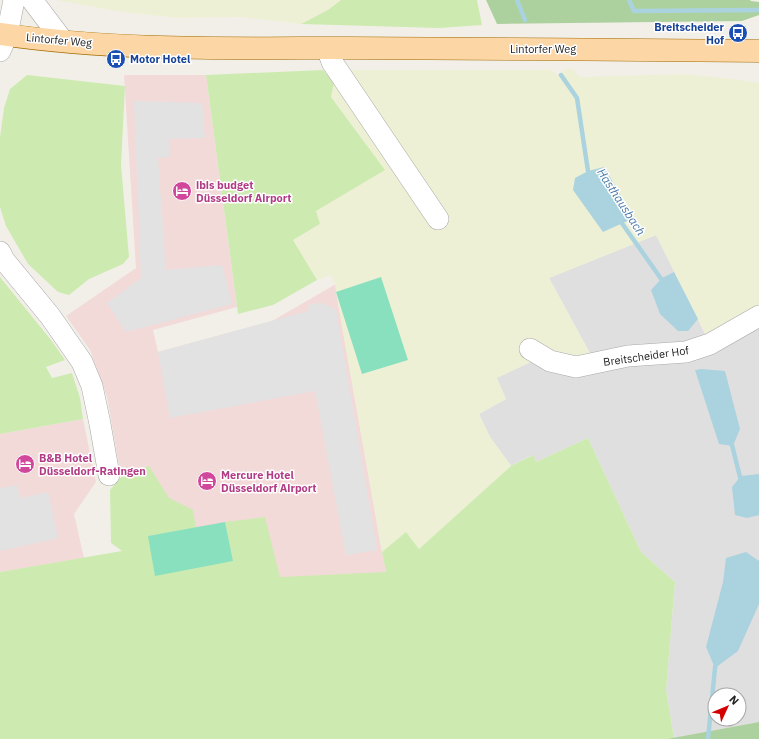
<svg xmlns="http://www.w3.org/2000/svg" width="759" height="739" font-family="'IBM Plex Sans',sans-serif">
<style>
.residential{fill:#e0dfdf;fill-rule:evenodd}
.commercial{fill:#f2dad9}
.farmland{fill:#eef0d5}
.grass{fill:#cdebb0}
.forest{fill:#add19e}
.pitch{fill:#88e0be}
.parking{fill:#e2e2e2}
.water{fill:#aad3df}
.lines{fill:none;stroke-linecap:round;stroke-linejoin:round}
.stream{stroke:#aad3df;stroke-width:4.5}
.minor-casing{stroke:#a9a9a9;stroke-width:22}
.major-casing{stroke:#a06b00;stroke-width:23}
.minor{stroke:#fff;stroke-width:21}
.major{stroke:#fcd6a4;stroke-width:22}
.labels{text-anchor:middle;stroke-width:3;stroke-linejoin:round;paint-order:stroke}
.transit-label{font-size:11px;font-weight:bold;fill:#164399;stroke:#fff;text-anchor:end}
.street-label{font-size:11px;fill:#222;stroke:#fff}
.hotel-label{font-size:11px;font-weight:bold;fill:#b23c85;stroke:#fff;text-anchor:start}
.water-label{font-size:12px;font-style:italic;fill:#4a7aab;stroke:#fff}
</style>
<rect width="100%" height="100%" fill="#f2efe9"/>
<path class="residential" d="M656,235L712,348L759,321V722L674,738L666,690L675,582L641,552L588,438L536,462L532,455L511,466L490,437L479,414L506,399L496,378L537,359L598,368L549,278ZM715,695H739V719H715Z"/>
<path class="commercial" d="M124,75H206L237,307L153,330L158,352L272,321L336,284V292L382,552L389,587L148,628L107,397L90,350L66,316L136,268Z
M83,419L96,482L74,514L84,558L0,572V434Z"/>
<path class="farmland" d="M56,0H341L328,10L301,24L240,17L179,18L123,12Z
M565,69H574L579,77L684,74L734,79L759,83V307L707,337L656,235L549,278L598,368L537,359L497,378L506,399L479,414L490,437L511,466L419,549L406,532L382,552L336,292L335,284L331,275L317,280L293,240L320,224L315,211L385,170L331,97L334,83L323,70H552L558,76Z"/>
<path class="grass" d="M341,0H477L482,25L439,28L301,24L328,10Z
M323,70L334,83L331,97L385,170L316,211L320,224L293,240L317,280L273,305L238,314L206,75Z
M27,75L125,86L121,165L129,257L123,264L89,279L69,295L58,292L28,264L6,226L0,207V137L4,108L10,89Z
M0,277L51,340L65,360L46,367L52,378L72,373L80,398L83,419L0,434Z
M588,438L641,552L675,582L666,690L674,738L666,739H0V572L122,551L111,543L110,490L120,478L149,466L169,498L193,510L196,528L148,536L233,561L225,522L265,517L280,577L386,572L382,552L406,532L419,549L511,466L533,455L536,462Z"/>
<path class="forest" d="M486,0H750L751,1L759,2V15L742,21L497,24Z
M759,722V739H667Z"/>
<path class="pitch" d="M381,277L408,360L362,374L336,292Z
M225,522L233,561L155,576L148,536Z"/>
<path class="parking" d="M134,101L202,103L205,138L169,139L170,157L158,158L166,270L222,265L232,304L126,332L107,303L141,278Z
M322,303L336,310L377,550L346,555L315,391L170,418L158,352L308,311L310,304Z
M17,485L20,498L48,492L58,538L0,551V488Z"/>
<path class="water" d="M604,167L634,218L603,232L573,190L575,178L588,171Z
M674,272L698,319L688,331H678L660,314L651,290L662,278Z
M701,369L725,371L740,429L733,446L719,444L695,370Z
M759,474V515L747,518L735,515L732,487L741,476Z
M746,552L759,561V604L738,651L715,668L706,647L723,582L726,558Z"/>
<g class="lines">
<path class="stream" d="M517,0L525,20
M629,0L634,11L759,10
M561,75L577,98L588,171L591,175
M619,219L664,283
M731,441L741,481
M708,739L715,668L716,663"/>
<defs>
<path id="minor" d="M32,0L63,41
M327,48L332,62L438,219
M0,51L7,35L14,0
M0,252L4,260L50,316L82,362L92,386L100,424L109,475
M530,349L550,361L576,367L628,356L686,352L710,344L759,316"/>
<path id="major" d="M0,34C114,51 231,48 347,48C484,48 622,50 759,51"/>
</defs>
<use href="#minor" class="minor-casing"/>
<use href="#major" class="major-casing"/>
<use href="#minor" class="minor"/>
<use href="#major" class="major"/>
</g>
<defs>
<symbol id="bus-disc" viewBox="-11 -11 22 22"><circle r="9.5" fill="#1a4fb4" stroke="#fff"/><path d="M-5-6H5V4H4V6H2V4H-2V6H-4V4H-5ZM-3.5-4V0h7V-4ZM-3.5 1.2v1.5H-2V1.2ZM2 1.2v1.5H3.5V1.2Z" fill="#fff"/></symbol>
<symbol id="hotel-disc" viewBox="-11 -11 22 22"><circle r="9.5" fill="#d1479c" stroke="#fff"/><path d="M-6-4.5h1.5V1H6V5H4.5V3h-9V5H-6ZM-4 0a1.8 1.8 0 1 1 3.6 0ZM.5 0V-2.5h3Q6-2.5 6 0Z" fill="#fff"/></symbol>
</defs>
<g fill-rule="evenodd">
<use href="#bus-disc" x="727" y="22" width="22" height="22"/>
<use href="#bus-disc" x="105" y="48" width="22" height="22"/>
<use href="#hotel-disc" x="171" y="180" width="22" height="22"/>
<use href="#hotel-disc" x="14" y="453" width="22" height="22"/>
<use href="#hotel-disc" x="196" y="470" width="22" height="22"/>
</g>
<g class="labels">
<g class="transit-label">
<text x="724" y="31">Breitscheider<tspan x="724" dy="13">Hof</tspan></text>
<text x="130" y="63" text-anchor="start">Motor Hotel</text>
</g>
<g class="street-label">
<text transform="translate(59 40) rotate(5)" y="4">Lintorfer Weg</text>
<text x="543" y="53">Lintorfer Weg</text>
<text transform="translate(646 356) rotate(-8)" y="4">Breitscheider Hof</text>
</g>
<g class="hotel-label">
<text x="196" y="189">ibis budget<tspan x="196" dy="13">Düsseldorf Airport</tspan></text>
<text x="39" y="462">B&amp;B Hotel<tspan x="39" dy="13">Düsseldorf-Ratingen</tspan></text>
<text x="221" y="479">Mercure Hotel<tspan x="221" dy="13">Düsseldorf Airport</tspan></text>
</g>
<g class="water-label">
<text transform="translate(621 202) rotate(57)" y="4">Hasthausbach</text>
</g>
</g>
<g transform="translate(727 707) rotate(46)"><circle r="19" fill="#ffffff" stroke="#a7a7a7"/>
<path d="M0-3L7 15L0 10L-7 15Z" fill="#d40000"/>
<text y="-6" font-size="11" font-weight="bold" text-anchor="middle" fill="#222222">N</text>
</g>
</svg>
